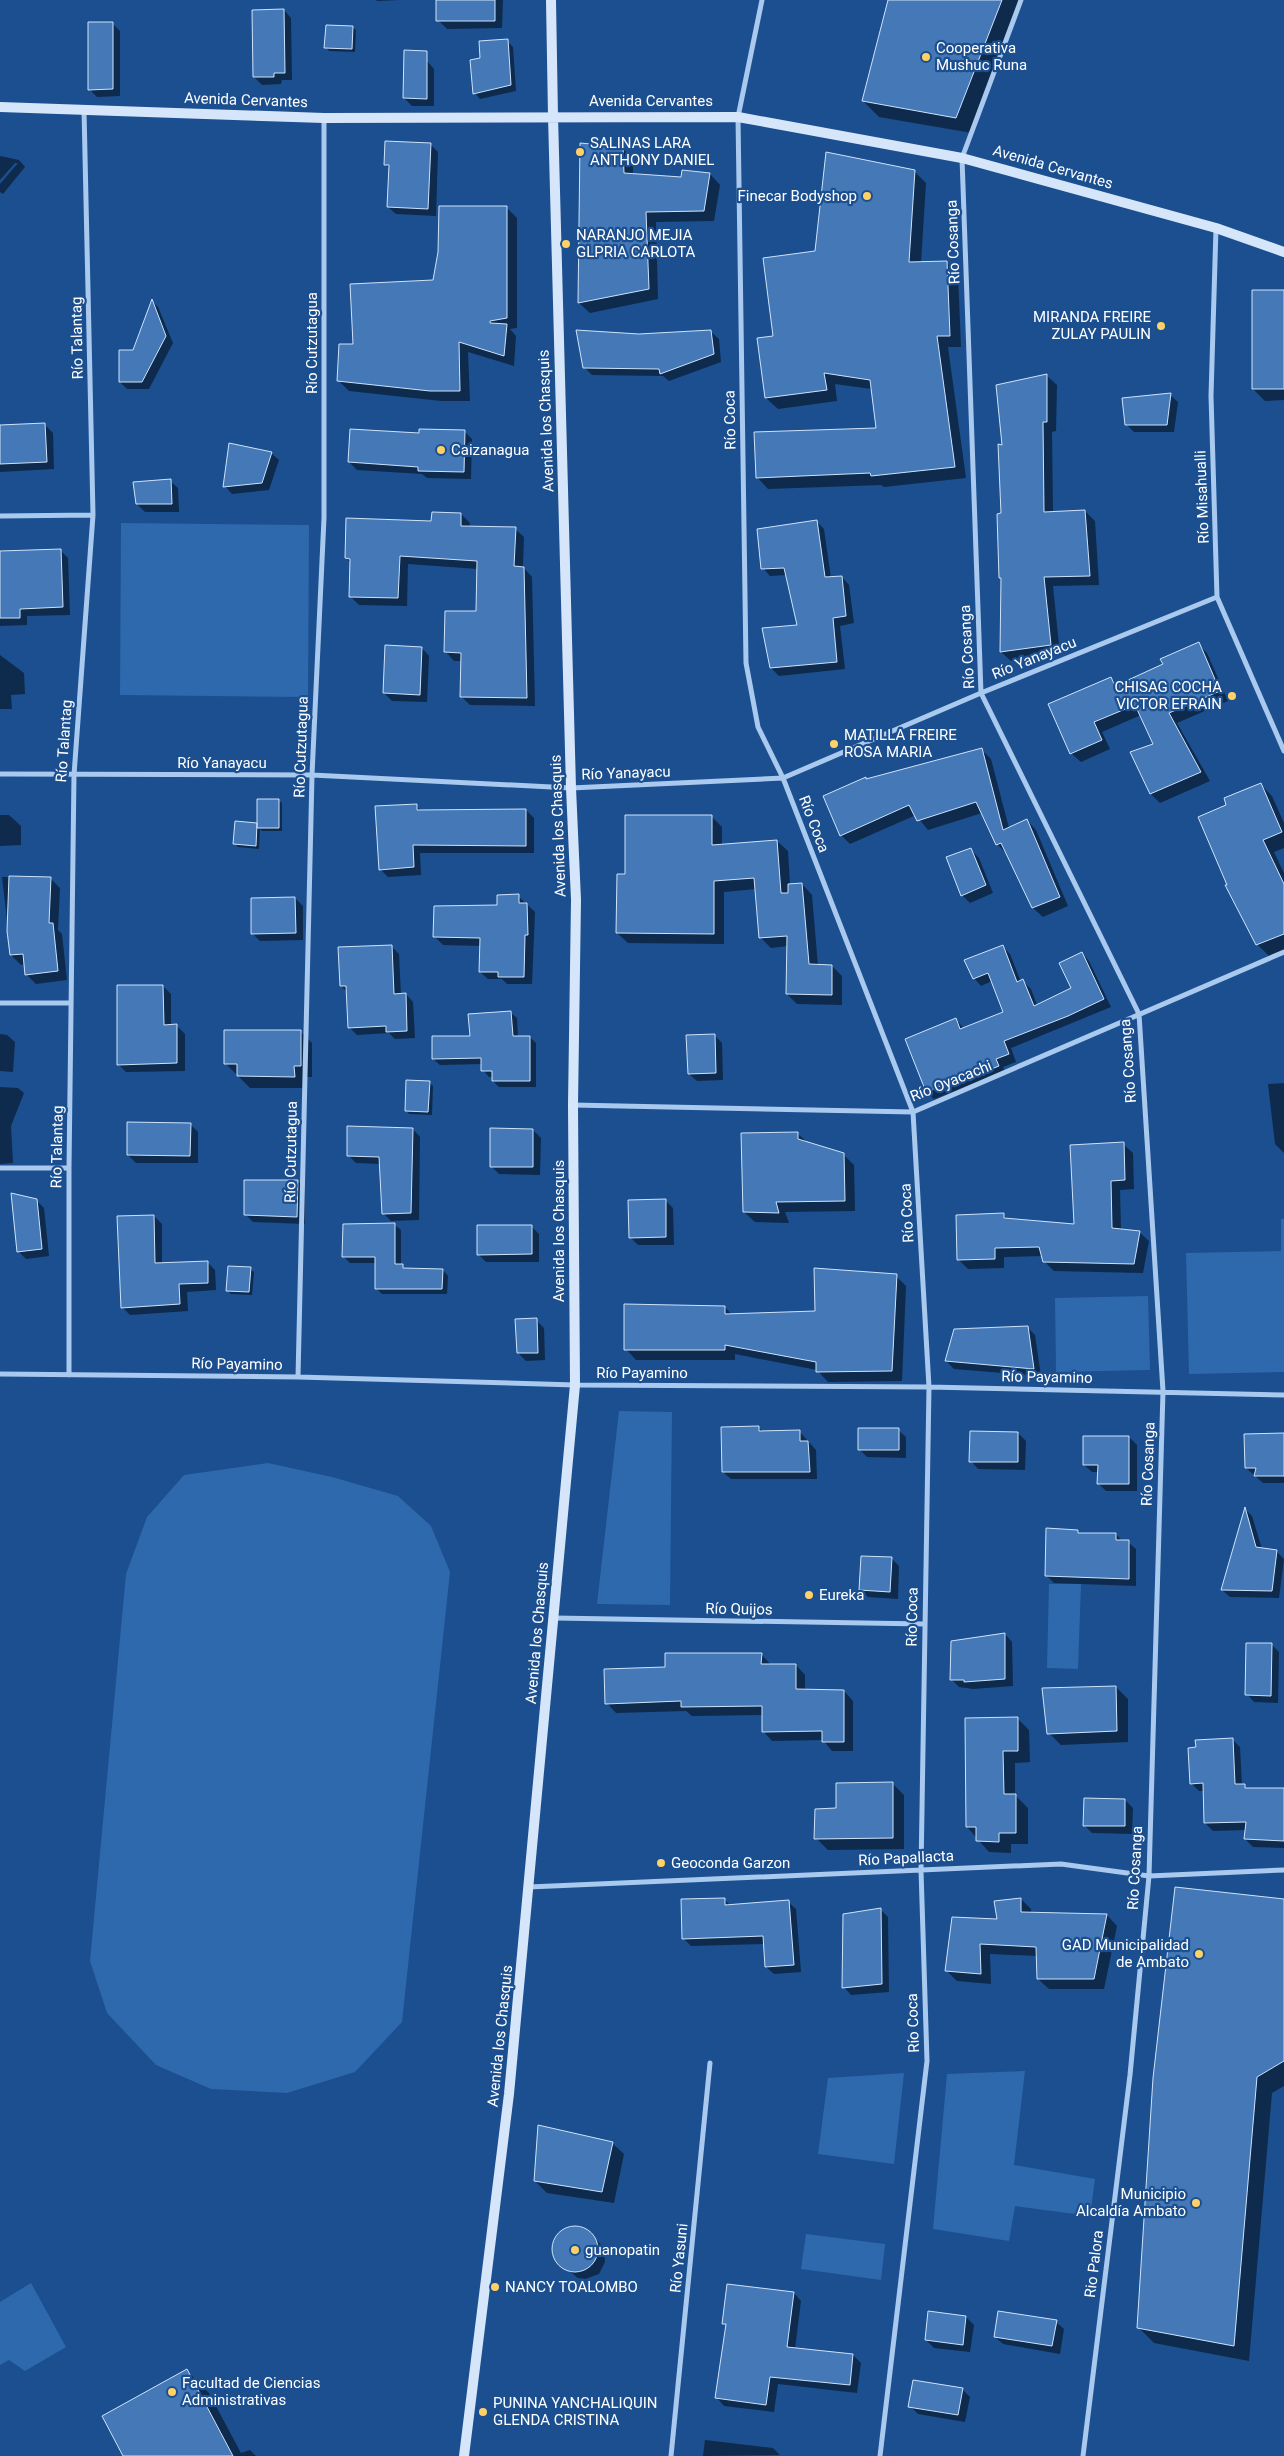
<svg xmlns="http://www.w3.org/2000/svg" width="1284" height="2456" font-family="Roboto,sans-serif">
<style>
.green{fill:#2e69ad}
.shadow{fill:#0007}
.building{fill:#4478b7;stroke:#cfe3fa}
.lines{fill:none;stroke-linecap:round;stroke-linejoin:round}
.street{stroke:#a9c9ee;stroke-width:5}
.secondary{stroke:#d6e6fa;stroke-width:10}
.poi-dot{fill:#ffd166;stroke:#1b4f8f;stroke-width:2}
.labels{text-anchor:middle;stroke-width:4.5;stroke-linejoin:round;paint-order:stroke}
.poi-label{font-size:15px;fill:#fff;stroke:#1b4f8f;text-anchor:start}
.street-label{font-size:15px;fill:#fff;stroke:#1b4f8f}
</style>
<rect width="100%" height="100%" fill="#1b4f8f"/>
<path class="green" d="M121,523L309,525L308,697L120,695Z
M1281,1219H1284V1372L1189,1374L1186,1253L1281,1251Z
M1148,1296L1150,1370L1056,1372L1055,1298Z
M619,1411L672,1412L670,1605L597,1604Z
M268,1463L332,1477L398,1496L431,1526L450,1572L402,2022L355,2072L287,2093L211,2089L156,2065L107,2013L90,1961L126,1574L147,1517L184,1475Z
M1049,1584H1081L1078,1669L1047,1668Z
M1025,2071L1014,2165L1095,2179L1090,2216L1015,2206L1009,2241L933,2229L947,2074Z
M904,2073L894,2164L818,2154L828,2078Z
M806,2234L885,2244L881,2280L801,2269Z
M31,2283L66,2347L25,2371L9,2360L0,2365V2302Z"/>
<path class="shadow" d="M376,0H400L377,1Z
M438,0H503L502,28L447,29L439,21Z
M889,0H1023L972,133L879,117L863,101Z
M284,10L291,18L292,80H282L281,84L262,85L254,77Z
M112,23L120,31V96L97,97L89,89Z
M352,27L356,30L355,52L329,51L326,47Z
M507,41L513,47L516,91L480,99L475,93Z
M427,61L434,69V106H412L404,98Z
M430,144L438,152L436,216L396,214L388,207L390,169L386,165Z
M581,145L622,148L633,158V175L682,179L710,174L720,185L714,221L656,222L658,299L590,313L579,303Z
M0,156L19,160L25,167L3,194L0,192V184L18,163H15L0,180Z
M914,171L926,183L921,263H947L958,274L961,347H948L966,478L884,487L881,485L768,489L757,477L878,429L872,389L835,384L837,401L778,409L766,398L774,337L816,252Z
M507,208L517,218V328L510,329L516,336L514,366L468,352L470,401H441L349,391L339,381L354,345L434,282Z
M1284,291V400L1265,401L1253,389Z
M152,301L158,307L173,343L149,389H127L120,382Z
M711,332L719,339L721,362L669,381L663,376L592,375L584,367L639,335Z
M1047,376L1057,385L1056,431L1052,432L1053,512L1085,511L1095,521L1099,585L1053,586L1060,655L1011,661L1001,652L1004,447L997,386Z
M1170,395L1178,402L1174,432H1134L1126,424Z
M45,425L53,433L54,469L0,472V427Z
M464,431L472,439L471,479L427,478L422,474L357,470L349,462L420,435Z
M271,453L279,460L269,490L232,494L225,486Z
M170,481L178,488L179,512H145L137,504Z
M461,514L470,523L469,528L515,529L524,537L523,567L532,577L535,706L470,705L461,696L462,661H454L446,652L477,613L478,569L408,564L407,606L359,605L350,596L351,563L346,558L432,522Z
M816,521L824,529L831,578L842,577L849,585L854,623L840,626L845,669L779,676L771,668L799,626L787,575L770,576L763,568Z
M60,550L68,558L70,615L27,616V625L0,626V552Z
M1198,644L1207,653L1228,701L1177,723L1210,781L1160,803L1151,794L1155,745L1141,715L1102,732L1110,749L1081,762L1071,753L1111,678L1119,686L1165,665Z
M422,648L429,656L427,702L392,701L384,693Z
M0,655L24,673L25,694L11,695L12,709H0Z
M982,750L991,759L1009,828L1027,820L1036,830L1068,906L1043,917L1033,908L1007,854L997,844L982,813L928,830L916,815L850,844L841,835Z
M1260,784L1272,796L1284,823V848L1274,852L1284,873V950L1269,956L1257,944L1228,806Z
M278,800L282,803V831H262L260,829L259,849L238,847L235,844L236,823L258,824Z
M416,805L421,811L526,810L534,818V853H420L421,875L388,877L380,869Z
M0,815H9L21,826V845L0,846Z
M711,816L722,827V846L777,841L788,851L790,885L802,884L812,895L818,966H832L842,976V1005L797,1004L787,994L788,946L771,948L760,937L756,889L724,892V944L628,943L617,933L626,875Z
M971,850L979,858L993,893L970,903L962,895Z
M2,877L50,878L60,888L58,930L62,934L67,980L36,984L26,974L25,964L21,965L11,955Z
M518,896L535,912L532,984H507L502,979H488L480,972L481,946L443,945L435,937Z
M295,898L303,906V940L260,941L252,933Z
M391,946L399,954L401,995L406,994L413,1002L415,1038L395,1039L389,1033L357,1035L349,1027L348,993L341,986Z
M1002,946L1010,954L1021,982L1023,981L1031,989L1037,1005L1073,989L1082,953L1089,961L1111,1007L1011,1048L1016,1062L1003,1067L1006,1074L986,1079L934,1099L927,1092L906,1040L956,1019L964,1029L1005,1013L992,981L981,986L974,978Z
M163,986L171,994V1026H177L185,1034V1071L126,1072L118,1064Z
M510,1012L517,1018L518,1037H530L536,1043V1087H499L493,1081V1077H489L483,1070V1064L440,1065L433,1059Z
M300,1031L312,1043V1077H306V1088H250L226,1064Z
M0,1034L7,1035L15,1042L13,1072L0,1071Z
M714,1035L722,1043L723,1080L697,1081L689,1074Z
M429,1082L433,1086L432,1115L409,1114L406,1110Z
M1284,1083V1153L1275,1144L1268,1084Z
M0,1087L18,1088L24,1093L11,1126L13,1163L0,1164Z
M190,1124L198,1132V1163H136L128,1155Z
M413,1129L420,1137L419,1220L391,1221L383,1213L381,1164L356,1163L348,1155Z
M533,1130L541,1138L540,1175L499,1174L492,1167Z
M797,1133L808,1143L843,1154L854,1165L855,1211L785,1212L789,1223L755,1222L744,1212Z
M1123,1144L1133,1153L1134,1189L1120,1190L1121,1230L1139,1232L1149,1241L1143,1273L1054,1271L1044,1261L1043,1256L1004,1257V1268L968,1269L958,1259L1003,1215L1008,1219L1075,1226Z
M298,1181L305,1189V1224L253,1222L245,1214Z
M36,1200L44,1208L49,1256L26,1259L18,1251Z
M666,1201L673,1208L674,1245H638L630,1237Z
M154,1216L162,1224V1264L207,1262L215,1270L216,1290L187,1292L188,1311L130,1315L122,1307Z
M395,1225L401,1230V1265L407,1269L443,1270L448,1276L447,1294H382L376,1288V1263H350L344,1257Z
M531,1226L539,1234V1262H486L478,1254Z
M250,1269L254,1272L252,1295L231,1294L228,1291Z
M896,1276L906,1286L902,1381L828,1382L817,1370L735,1354V1360H636L626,1349L725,1307L732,1315L816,1312Z
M536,1320L544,1328L545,1360L526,1361L518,1353Z
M1028,1328L1035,1335L1041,1376L954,1369L946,1361Z
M759,1428L764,1432L799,1431L816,1450L817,1479H731L723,1472Z
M898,1430L906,1437V1458L867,1457L859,1449Z
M1018,1433L1026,1441L1025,1470L978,1469L971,1461Z
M1284,1434V1483H1263L1246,1468Z
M1129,1437L1137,1445V1491H1106L1099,1484V1472H1092L1084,1465Z
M1245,1509L1252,1516L1262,1549L1276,1551L1284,1559L1279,1598L1230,1597L1222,1590Z
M1078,1531L1081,1534H1116L1123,1542H1128L1136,1549V1586L1054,1583L1046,1575Z
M891,1558L899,1566L898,1599L868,1597L860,1590Z
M1005,1634L1012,1642L1013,1686L973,1689L959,1687L951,1679Z
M1271,1644L1279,1652L1278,1703L1254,1702L1247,1694Z
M761,1654L771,1665H796L805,1675V1690L844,1691L853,1701V1751H832L823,1740L772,1741L763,1731V1715L692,1716L686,1711L616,1713L607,1703L667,1669Z
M1116,1687L1128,1699V1742L1061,1745L1049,1733Z
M1017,1718L1029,1730L1030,1762L1015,1763V1795L1028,1808V1844H1011V1853L989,1852L967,1827Z
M1232,1739L1240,1747L1242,1785L1248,1789L1284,1790V1848L1253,1847L1245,1839L1246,1830L1213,1831L1205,1823L1204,1791H1199L1191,1783Z
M892,1783L904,1795V1849L828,1850L816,1838L837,1810Z
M1125,1800L1133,1808L1132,1834L1092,1833L1084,1825Z
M1021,1899L1031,1909V1914L1107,1915L1117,1926L1104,1989H1049L1038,1979L1037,1956L990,1954L991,1984L957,1981L947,1971Z
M725,1900L731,1906L788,1902L796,1909L801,1972L774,1974L766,1967L765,1944L691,1946L683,1938Z
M1284,1900V2086L1272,2093L1249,2361L1154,2343L1138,2327Z
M881,1910L888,1917L889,1992L851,1995L844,1987Z
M612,2143L624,2154L614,2203L547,2193L535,2181Z
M577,2226L591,2234L604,2248L605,2262L599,2274L585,2279L578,2278L557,2261L554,2246L560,2233Z
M794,2293L801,2301L795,2349L853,2355L861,2363L857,2393L778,2384L774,2412L724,2406L717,2398L727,2326L724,2323Z
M966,2317L974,2325L970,2352L934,2348L926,2340Z
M1056,2322L1064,2329L1060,2354L1003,2344L995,2337Z
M186,2370L209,2393L241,2453L250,2450L256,2456H124Z
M962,2389L970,2397L965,2422L918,2414L910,2406Z
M705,2440L773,2448L780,2455L703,2456Z"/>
<path class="building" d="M436,0H495V21H436Z
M888,0H1002L956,118L862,101Z
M284,9L285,73H274V77H253L252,10Z
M88,22H113V89L88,90Z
M326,25L353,26L352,49L324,48Z
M508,39L511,85L473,94L470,60L480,58L479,41Z
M404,50L427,51V99L403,98Z
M385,141L431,143L428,209L387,207L389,165H384Z
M580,143L623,147L624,173L681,177L682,170L710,173L704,211L646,212L649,289L578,303Z
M826,152L915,170L909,262L947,261L950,336H937L955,467L871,476L870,473L756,478L754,432L876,428L870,380L824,373L827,390L765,398L757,338L773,336L763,258L815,251Z
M439,206H507V318L490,321V323L507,324L504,356L459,342L460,391H430L337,381L339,344H353L350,284L433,280L438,252Z
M1252,290H1284V389H1252Z
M152,299L166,336L142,382H119V350H133Z
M576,330L639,334L711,330L714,354L660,374L659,369L583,368Z
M1047,374V422H1043L1044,512L1085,510L1090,576L1044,577L1051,645L1000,652L1001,578H999L997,514L1001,513L998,444L1002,445L996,385Z
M1171,393L1167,425H1125L1122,398Z
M45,423L47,462L0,464V425Z
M350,429L419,433V429L465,430L464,472L418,471V467L348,462Z
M229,443L272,452L262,483L223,487Z
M171,479L172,504H136L133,482Z
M432,512L461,513V526L516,527L514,566L524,567L527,698L460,697L461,653L444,652L445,611H476L477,561L400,556L398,598L349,597L350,559L345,558L346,518L431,521Z
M817,520L825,577L842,576L846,616L833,618L837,662L770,668L762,628L797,625L784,568L761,569L757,529Z
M61,549L63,607L20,609V618H0V551Z
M1199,642L1220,691L1169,713L1201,772L1150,794L1130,752L1153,744L1135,705L1094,722L1102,740L1070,754L1048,704L1111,677L1115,686L1163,664L1160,659Z
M385,645L422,647L420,695L383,693Z
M982,748L1003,830L1027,819L1060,897L1032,908L1001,843L996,845L976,802L917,821L909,805L840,836L823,796L866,777V779Z
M1261,783L1282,832L1263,840L1284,884V934L1256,945L1225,885H1227L1198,817L1226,805L1224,798Z
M257,799H279V828H257Z
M417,804V810L526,809V846L413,845L414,867L379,870L375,806Z
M625,815H712V845L777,840L781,893H788V884L802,883L809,964L832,965V995L786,994L787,936L759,938L754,878L714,881V934L616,933L617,874H625Z
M235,821L257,823L256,846L233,844Z
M971,848L986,885L961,896L946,857Z
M9,876L51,877L49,923H53L58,971L25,975L23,954L10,955L7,931Z
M519,894V903H527L528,935H525L524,977H498V972H479L480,938L433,937L434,906L497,905V895Z
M295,897L296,933L251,934V898Z
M392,945L394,994L406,993L407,1031L386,1032V1026L348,1028L346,986H340L338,947Z
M1003,945L1017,982L1023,979L1034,1006L1071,988L1059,963L1082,952L1104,999L1068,1016L1004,1041L1009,1054L996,1059L999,1066L979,1074L978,1071L926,1092L905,1039L956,1018L960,1029L1003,1012L988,973L973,979L964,960Z
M117,985H163L164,1025L177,1024V1063L117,1065Z
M511,1011L513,1036H530V1081H492V1071H481V1058L432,1059V1036H470L468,1014Z
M224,1030H301V1066H294L295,1077L237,1076V1064H224Z
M715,1034L716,1073L688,1074L686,1035Z
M406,1080L430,1081L428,1112L405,1111Z
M127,1122L191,1123L190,1156L127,1155Z
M347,1126L413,1128L411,1213L382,1214L379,1157L347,1156Z
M490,1128L533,1129V1167H490Z
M798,1132V1139L844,1153L845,1201L776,1202L779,1213L743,1212L741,1133Z
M1124,1142L1125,1180L1111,1181L1112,1228L1140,1231L1134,1264L1043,1262L1039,1247L995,1248V1259L957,1260L956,1215L1004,1213V1218L1074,1224L1070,1145Z
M244,1180H298L297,1217L244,1215Z
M11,1193L37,1199L42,1249L17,1252Z
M666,1199V1237L629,1238L628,1200Z
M154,1215L155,1263L208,1261V1283L179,1284L180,1304L121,1308L117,1216Z
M395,1223V1264H403V1268L443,1269L442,1289H375V1257H342L343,1224Z
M477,1225H532V1254L477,1255Z
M228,1266L251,1267L249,1292L226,1291Z
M814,1268L897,1274L892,1371L816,1372V1362L725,1345V1350H624V1304L725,1306V1314L815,1311Z
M537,1318L538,1353H517L515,1319Z
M1028,1326L1034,1369L945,1361L954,1329Z
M759,1426V1431L800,1430V1441H808L810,1472H722L721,1427Z
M858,1428H899V1450H858Z
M970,1431L1018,1432V1462H969Z
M1284,1433V1476H1254L1256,1468H1245L1244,1434Z
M1083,1436H1129V1484H1097L1098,1465H1083Z
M1245,1507L1256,1547L1277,1550L1272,1591L1221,1590Z
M1046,1528L1078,1530V1533H1116V1540H1129V1579L1045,1576Z
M861,1556L892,1557L890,1592L859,1590Z
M1005,1633V1679L964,1682V1680H950L951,1641Z
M1246,1643H1272L1271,1696L1245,1695Z
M665,1653H762L761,1664H796V1689L844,1690V1742H822V1731L762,1732V1706L681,1707V1701L605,1704L604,1669L665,1667Z
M1116,1686L1117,1731L1047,1734L1042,1688Z
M1018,1717V1751H1003L1004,1794H1016V1833H999V1842L976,1841V1827H966L965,1718Z
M1233,1738L1235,1784H1245V1788H1284V1841L1244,1839L1246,1822L1204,1823L1203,1783L1190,1784L1188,1748L1196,1747L1195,1740Z
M893,1782V1838L814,1839L815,1809L836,1808V1783Z
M1084,1798L1125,1799V1826H1083Z
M1175,1887L1284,1899V2061L1257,2077L1234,2346L1137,2328L1153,2078Z
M725,1898V1905L789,1900L794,1965L765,1967L763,1936L682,1939L681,1899Z
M1021,1898V1912L1107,1914L1094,1979H1037L1036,1947L980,1944L981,1974L945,1971L952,1917L997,1919L994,1901Z
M881,1908L882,1984L842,1988L843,1914Z
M538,2125L613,2142L602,2192L534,2181Z
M552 2249a23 23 0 1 1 46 0a23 23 0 1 1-46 0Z
M727,2284L794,2292L787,2347L853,2354L850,2385L770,2377L766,2405L715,2398L726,2324H722Z
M928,2311L966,2316L963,2345L925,2340Z
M998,2311L1057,2320L1052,2346L994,2337Z
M187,2369L233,2456H123L102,2416Z
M913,2380L963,2388L958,2415L908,2407Z"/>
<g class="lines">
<path class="street" d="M762,0L738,117L746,663L758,727L783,778L913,1112L929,1387L921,1870L927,2061L880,2456
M1021,0L962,158L981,693L1139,1014L1163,1391L1149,1876L1130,2075L1083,2456
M1216,228L1211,396L1217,597L1284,751
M0,516L93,515
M0,774L312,775L571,788L783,778L981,693L1217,597
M0,1003H71
M573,1105L913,1112L1284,952
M0,1168H69
M0,1374L298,1377L575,1385L929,1387L1284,1395
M69,1375V1168L74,775L93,515L84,110
M298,1377L312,775L324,518V118
M554,1618L924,1624
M529,1887L1061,1864L1149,1876L1284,1870
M671,2456L710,2063"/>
<path class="secondary" d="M0,107L324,118L738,117L962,158L1216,228L1284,252
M464,2456L509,2094L575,1385L573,1105L576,900L571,788L553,116L551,0"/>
</g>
<g class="poi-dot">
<circle cx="926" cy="57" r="5"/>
<circle cx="580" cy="152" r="5"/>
<circle cx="867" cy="196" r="5"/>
<circle cx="566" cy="244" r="5"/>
<circle cx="1161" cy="326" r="5"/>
<circle cx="441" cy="450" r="5"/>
<circle cx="1232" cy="696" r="5"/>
<circle cx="834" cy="744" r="5"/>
<circle cx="809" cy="1595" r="5"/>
<circle cx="661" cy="1863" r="5"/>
<circle cx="1199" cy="1954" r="5"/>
<circle cx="1196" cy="2203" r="5"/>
<circle cx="575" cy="2250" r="5"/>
<circle cx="495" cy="2287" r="5"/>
<circle cx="172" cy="2392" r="5"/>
<circle cx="483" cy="2412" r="5"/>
</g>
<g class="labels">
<g class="poi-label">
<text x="936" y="53">Cooperativa<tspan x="936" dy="17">Mushuc Runa</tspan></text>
<text x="590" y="148">SALINAS LARA<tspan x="590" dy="17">ANTHONY DANIEL</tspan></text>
<text x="857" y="201" text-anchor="end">Finecar Bodyshop</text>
<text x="576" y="240">NARANJO MEJIA<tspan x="576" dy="17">GLPRIA CARLOTA</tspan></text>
<text x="1151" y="322" text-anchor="end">MIRANDA FREIRE<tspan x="1151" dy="17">ZULAY PAULIN</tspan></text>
<text x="451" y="455">Caizanagua</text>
<text x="1222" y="692" text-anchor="end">CHISAG COCHA<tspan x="1222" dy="17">VICTOR EFRAIN</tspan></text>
<text x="844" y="740">MATILLA FREIRE<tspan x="844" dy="17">ROSA MARIA</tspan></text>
<text x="819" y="1600">Eureka</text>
<text x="671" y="1868">Geoconda Garzon</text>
<text x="1189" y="1950" text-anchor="end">GAD Municipalidad<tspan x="1189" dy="17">de Ambato</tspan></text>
<text x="1186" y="2199" text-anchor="end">Municipio<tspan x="1186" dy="17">Alcaldía Ambato</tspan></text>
<text x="585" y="2255">guanopatin</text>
<text x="505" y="2292">NANCY TOALOMBO</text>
<text x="182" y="2388">Facultad de Ciencias<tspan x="182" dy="17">Administrativas</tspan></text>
<text x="493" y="2408">PUNINA YANCHALIQUIN<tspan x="493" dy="17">GLENDA CRISTINA</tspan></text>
</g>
<g class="street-label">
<text transform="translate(246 100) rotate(2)" y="5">Avenida Cervantes</text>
<text x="651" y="106">Avenida Cervantes</text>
<text transform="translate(1053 167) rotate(16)" y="5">Avenida Cervantes</text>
<text transform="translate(953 242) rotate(-92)" y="5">Río Cosanga</text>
<text transform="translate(77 338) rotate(-91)" y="5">Río Talantag</text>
<text transform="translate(312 343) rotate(-90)" y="5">Río Cutzutagua</text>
<text transform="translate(730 420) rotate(-91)" y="5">Río Coca</text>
<text transform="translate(546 421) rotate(-92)" y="5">Avenida los Chasquis</text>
<text transform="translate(1202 497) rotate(-92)" y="5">Río Misahualli</text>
<text transform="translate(967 647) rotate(-93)" y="5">Río Cosanga</text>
<text transform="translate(1034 658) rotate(-22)" y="5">Río Yanayacu</text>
<text transform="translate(64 741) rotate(-86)" y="5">Río Talantag</text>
<text transform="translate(301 747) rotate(-88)" y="5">Río Cutzutagua</text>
<text x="222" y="768">Río Yanayacu</text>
<text transform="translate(626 773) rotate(-2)" y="5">Río Yanayacu</text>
<text transform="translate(814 824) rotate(69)" y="5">Río Coca</text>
<text transform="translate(558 826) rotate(-92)" y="5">Avenida los Chasquis</text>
<text transform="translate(1128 1061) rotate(-94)" y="5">Río Cosanga</text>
<text transform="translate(951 1081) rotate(-22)" y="5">Río Oyacachi</text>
<text transform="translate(57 1147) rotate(-89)" y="5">Río Talantag</text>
<text transform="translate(291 1152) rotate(-89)" y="5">Río Cutzutagua</text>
<text transform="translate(907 1213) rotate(-93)" y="5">Río Coca</text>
<text transform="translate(559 1231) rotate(-90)" y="5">Avenida los Chasquis</text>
<text transform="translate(237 1364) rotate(1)" y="5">Río Payamino</text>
<text x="642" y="1378">Río Payamino</text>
<text transform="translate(1047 1377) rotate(1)" y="5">Río Payamino</text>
<text transform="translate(1148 1464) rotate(-88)" y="5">Río Cosanga</text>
<text transform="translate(739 1609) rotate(1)" y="5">Río Quijos</text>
<text transform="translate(912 1617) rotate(-89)" y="5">Río Coca</text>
<text transform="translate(537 1633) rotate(-85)" y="5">Avenida los Chasquis</text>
<text transform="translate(906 1858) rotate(-3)" y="5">Río Papallacta</text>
<text transform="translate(1135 1868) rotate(-87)" y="5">Río Cosanga</text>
<text transform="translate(913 2023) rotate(-92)" y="5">Río Coca</text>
<text transform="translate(500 2036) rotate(-84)" y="5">Avenida los Chasquis</text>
<text transform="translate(679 2258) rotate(-84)" y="5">Río Yasuni</text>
<text transform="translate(1094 2264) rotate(-83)" y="5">Rio Palora</text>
</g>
</g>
</svg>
